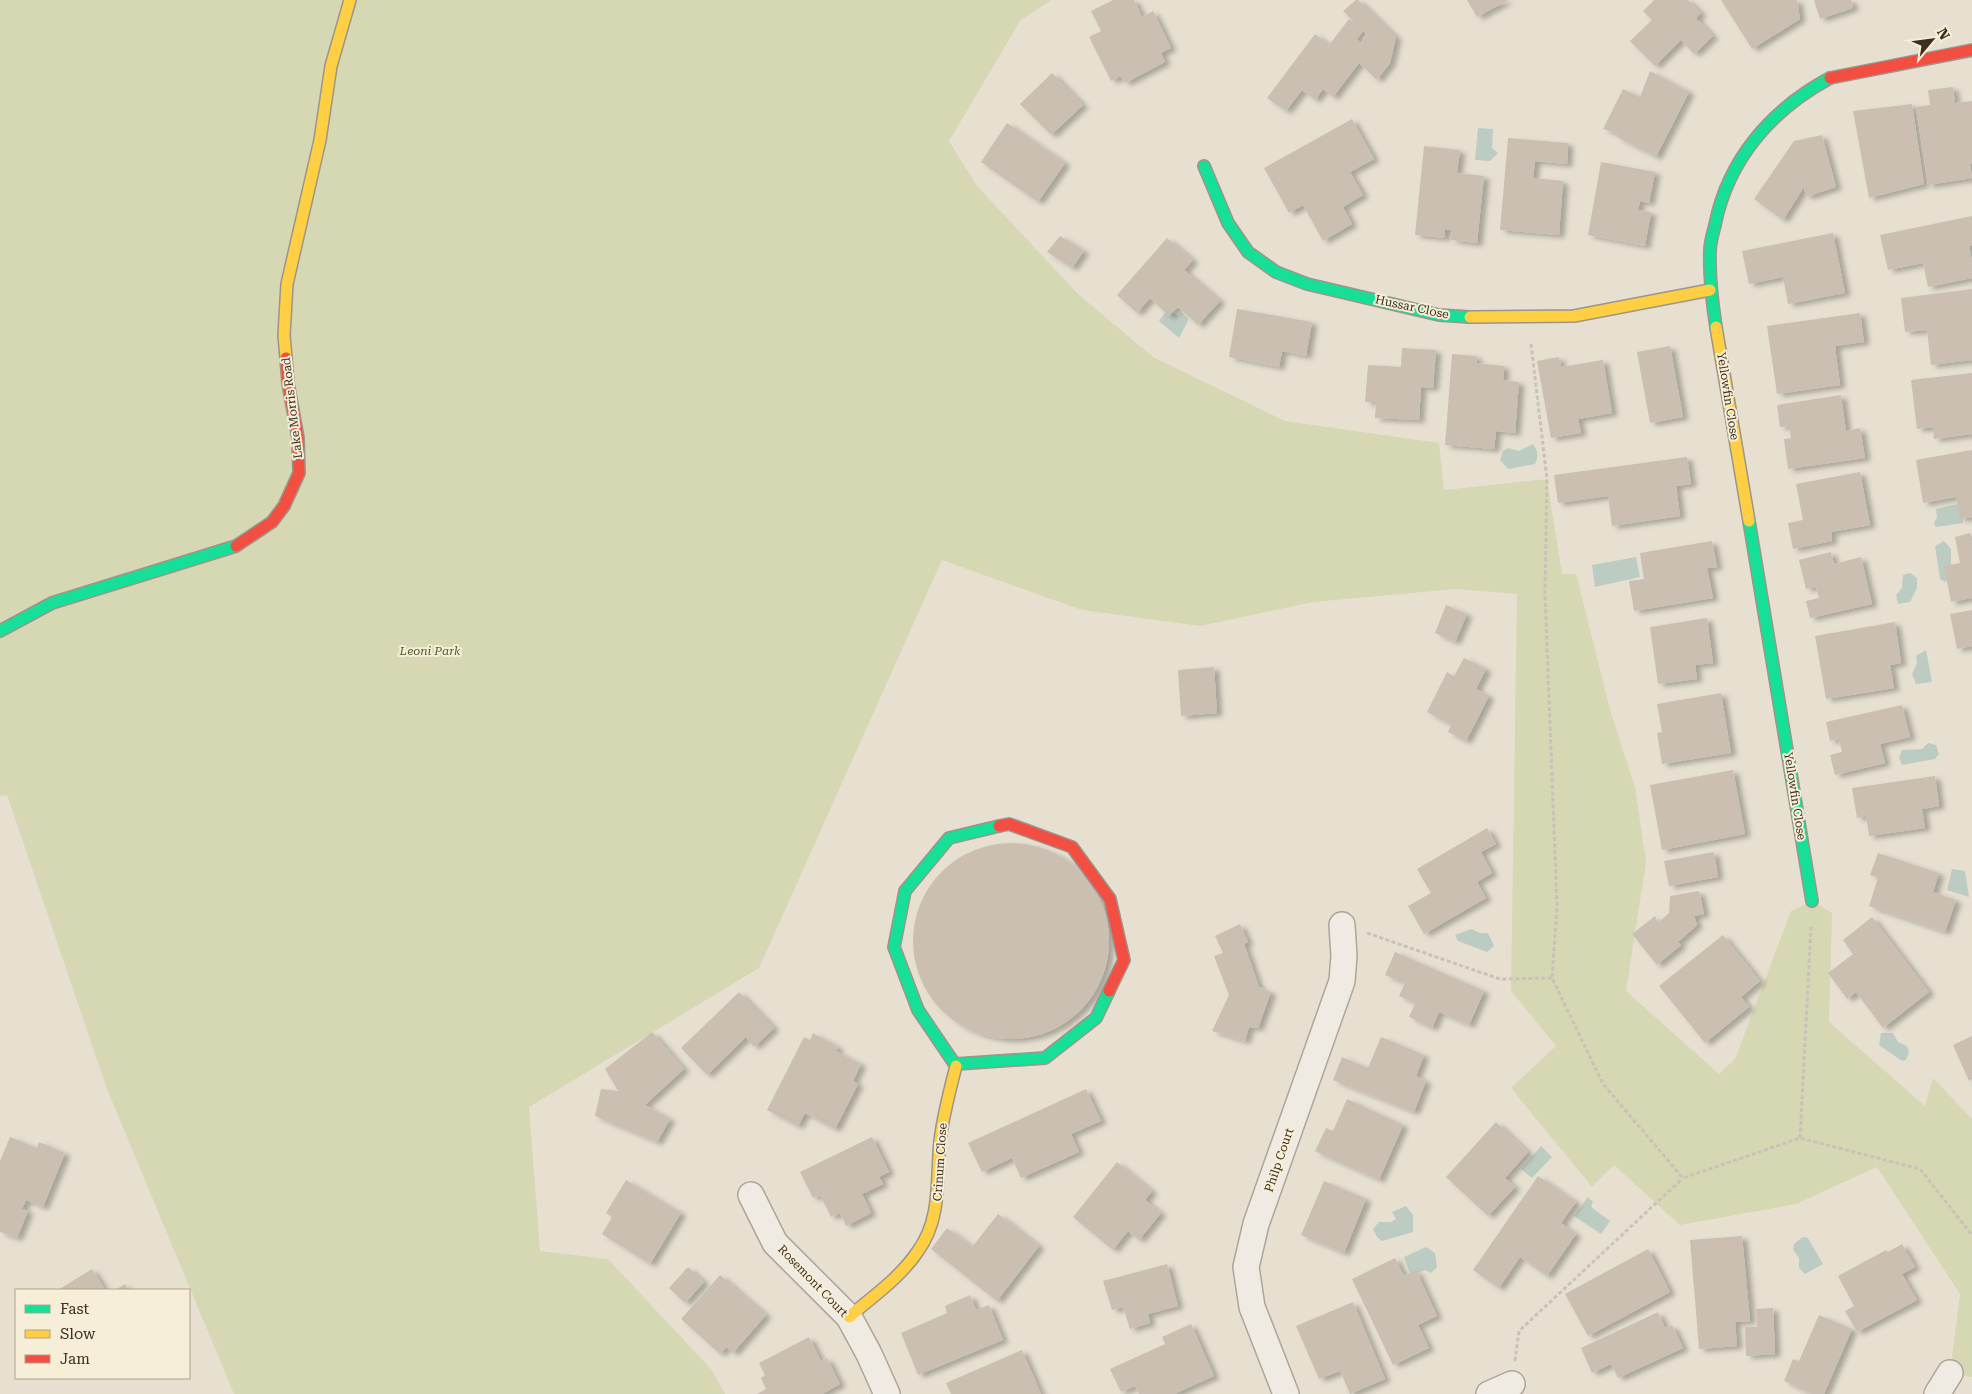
<svg xmlns="http://www.w3.org/2000/svg" width="1972" height="1394" font-family="'Roboto Serif',serif">
<style>
.green{fill:#d6d7b3}
.water{fill:#bcccc2}
.building{fill:#cbbfb2;fill-rule:evenodd;filter:url(#shadow)}
.lines{fill:none;stroke-linecap:round;stroke-linejoin:round}
.street-casing{stroke:#ada599;stroke-width:28}
.fast-casing{stroke:#9c958a;stroke-width:14}
.slow-casing{stroke:#9c958a;stroke-width:14}
.jam-casing{stroke:#9c958a;stroke-width:14}
.path{stroke:#c8c2b9;stroke-width:3;stroke-dasharray:4 2.5;stroke-linecap:butt}
.street{stroke:#efebe3;stroke-width:25}
.fast{stroke:#16e098;stroke-width:11}
.slow{stroke:#ffcf43;stroke-width:11}
.jam{stroke:#f24e42;stroke-width:11}
.labels{text-anchor:middle;stroke-width:4;stroke-linejoin:round;paint-order:stroke}
.street-label{font-size:12px;fill:#3d2e20;stroke:#f7eed8}
.park-label{font-size:12px;font-style:italic;fill:#4d5a26;stroke:#f7eed8}
</style>
<defs>
<filter id="shadow"><feDropShadow dx="5.5" dy="3" stdDeviation="2.5" flood-color="#0004"/></filter>
</defs>
<rect width="100%" height="100%" fill="#e7e0d1"/>
<path class="green" d="M0,0H1051L1020,21L949,141L977,186L1078,294L1153,357L1285,421L1439,443L1444,490L1547,479L1562,574H1576L1610,710L1635,787L1646,862L1626,991L1719,1074L1735,1059L1791,911L1812,901L1832,913L1829,1022L1925,1106L1933,1078L1972,1119V1377L1950,1373L1960,1294L1877,1167L1796,1204L1680,1225L1614,1165L1592,1187L1511,1088L1556,1046L1511,991L1517,594L1456,589L1313,602L1200,626L1082,610L942,560L759,968L529,1107L540,1251L608,1259L711,1369L725,1394H234L107,1089L7,795L0,796Z"/>
<path class="water" d="M1478,128L1493,129L1492,148L1498,153L1490,161L1475,160Z
M1167,310L1179,316L1181,312L1189,319L1179,338L1159,321Z
M1533,444C1538,452 1539,456 1535,464L1508,469L1500,460L1503,451L1508,448L1519,451Z
M1957,504L1963,510V523L1936,527L1934,524L1937,517L1936,509Z
M1944,541L1951,549V577L1945,582L1940,579L1935,546Z
M1636,557L1640,577L1595,587L1592,565Z
M1910,573L1917,578V588L1910,602L1898,604L1896,595L1902,588L1903,575Z
M1926,650L1932,682L1916,684L1912,674L1917,663L1916,656Z
M1928,743L1936,745L1939,754L1935,759L1902,765L1899,758L1902,750L1922,749Z
M1952,869L1965,871L1969,897L1947,890Z
M1471,929L1480,933H1488L1494,946L1487,952L1458,941L1455,935Z
M1881,1033H1893L1898,1042L1907,1046L1909,1052L1906,1060L1902,1061L1879,1045Z
M1541,1146L1552,1157L1532,1178L1521,1169Z
M1588,1197L1593,1202L1591,1207L1610,1221L1601,1234L1574,1216Z
M1406,1206L1413,1215V1232L1382,1241L1377,1237L1373,1229L1379,1222H1391L1396,1219L1392,1212Z
M1803,1237L1808,1238L1823,1264L1805,1274L1799,1268V1258L1793,1250L1794,1244Z
M1426,1247L1435,1253L1437,1267L1431,1273L1425,1270L1411,1276L1404,1257Z"/>
<path class="building" d="M1113,0H1134L1142,17L1153,11L1171,48L1161,53L1165,62L1125,83L1121,76L1111,81L1089,37L1101,31L1091,11Z
M1356,0H1358L1396,37L1390,63L1377,80L1359,63L1333,97L1323,89L1315,100L1302,90L1286,111L1267,98L1315,34L1329,45L1349,19L1355,23L1343,11ZM1363,31L1366,34L1361,43L1357,39Z
M1467,0H1508L1477,17Z
M1654,0H1688L1701,13L1696,18L1713,36L1694,54L1681,40L1655,66L1630,41L1652,20L1643,11Z
M1721,0H1797L1800,19L1752,49Z
M1814,0H1851L1853,8L1820,19Z
M1650,71L1689,92L1656,157L1617,137L1618,134L1603,129L1623,89L1640,97Z
M1052,73L1083,105L1051,135L1020,104Z
M1953,87L1955,103L1972,101V163L1970,164L1972,178L1928,185L1916,107L1930,105L1928,90Z
M1912,104L1924,184L1869,198L1853,111Z
M1352,119L1374,159L1350,172L1363,195L1343,207L1352,224L1323,241L1303,205L1289,213L1264,168Z
M1007,123L1065,163L1038,202L981,162Z
M1822,135L1836,187L1806,197L1804,187L1783,220L1754,199L1794,141Z
M1508,138L1568,143L1567,164L1535,161L1533,178L1563,181L1559,235L1500,230Z
M1424,146L1460,150L1457,173L1484,176L1477,243L1451,240L1452,230L1445,229V238L1415,235Z
M1601,162L1655,172L1649,203L1640,201L1638,210L1651,212L1645,246L1588,235Z
M1972,216V245L1969,246L1972,261V278L1928,287L1923,263L1888,270L1880,235Z
M1833,233L1845,293L1788,304L1783,277L1749,284L1742,251Z
M1060,236L1084,251L1072,268L1047,252Z
M1167,238L1193,260L1184,270L1220,301L1198,325L1178,307L1169,316L1150,298L1137,313L1117,295Z
M1972,289V360L1931,365L1927,330L1905,332L1901,298Z
M1237,309L1312,322L1306,356L1282,351L1279,367L1229,357Z
M1860,313L1864,342L1835,346L1840,385L1777,394L1767,326Z
M1670,346L1683,417L1650,423L1637,352Z
M1402,348L1436,350L1433,388L1421,387L1419,420L1375,418L1376,402H1365L1368,365L1401,367Z
M1452,354L1477,356L1476,363L1504,366L1503,380L1519,382L1515,433L1496,431L1494,449L1445,445Z
M1559,357L1561,367L1603,360L1612,413L1578,419L1581,433L1551,438L1537,361Z
M1972,373V434L1934,439L1933,427L1917,429L1911,380Z
M1841,395L1846,431L1860,428L1865,458L1788,469L1784,439L1791,438L1789,426L1780,427L1777,405Z
M1972,450V517L1960,519L1956,497L1923,503L1916,460Z
M1687,457L1691,484L1676,486L1680,516L1612,526L1608,496L1558,503L1554,475Z
M1860,472L1870,525L1831,532L1832,541L1793,549L1788,523L1803,520L1796,484Z
M1970,533L1972,545V598L1951,602L1944,566L1960,563L1955,537Z
M1712,541L1717,567L1707,568L1713,598L1634,611L1629,581L1644,579L1640,553Z
M1831,552L1834,564L1861,557L1872,604L1810,618L1806,601L1819,598L1816,587L1806,589L1799,560Z
M1446,605L1467,614L1455,642L1435,633Z
M1972,610V646L1957,649L1950,614Z
M1707,618L1713,663L1695,665L1697,679L1658,684L1650,627Z
M1895,622L1901,663L1890,665L1894,688L1826,699L1815,636Z
M1464,658L1486,669L1476,689L1489,696L1466,741L1448,732L1451,725L1427,712L1447,672L1454,676Z
M1214,667L1217,713L1181,716L1178,670Z
M1721,693L1731,753L1662,764L1657,733L1662,732L1657,704Z
M1902,705L1910,737L1880,744L1885,763L1835,775L1830,755L1842,752L1839,739L1830,741L1826,722Z
M1733,770L1745,834L1662,850L1650,785Z
M1935,776L1939,806L1922,809L1925,828L1869,836L1866,816L1857,818L1852,788Z
M1487,828L1496,844L1481,852L1492,873L1477,882L1486,898L1424,934L1408,906L1431,893L1417,869Z
M913 941a98 98 0 1 1 196 0a98 98 0 1 1-196 0Z
M1714,852L1718,877L1669,886L1664,861Z
M1878,853L1939,873L1933,892L1956,900L1945,932L1869,906L1878,878L1870,875Z
M1699,891L1704,914L1694,916L1697,925L1678,942L1681,945L1657,965L1632,934L1655,916L1658,923L1669,913L1670,896Z
M1872,917L1929,992L1883,1028L1856,992L1847,999L1828,973L1853,954L1843,940Z
M1240,924L1248,942L1244,944L1259,987L1271,992L1258,1028L1249,1027L1245,1041L1212,1031L1229,995L1214,956L1223,953L1215,936Z
M1723,935L1760,981L1741,997L1749,1007L1705,1043L1659,986Z
M1395,952L1484,991L1469,1025L1439,1012L1432,1028L1409,1017L1415,1003L1399,996L1405,983L1385,975Z
M739,992L774,1028L754,1047L746,1037L707,1075L681,1048Z
M652,1032L684,1069L645,1105L670,1119L657,1142L595,1116L601,1089L618,1091L605,1069Z
M813,1033L838,1047L836,1051L861,1064L853,1081L858,1084L835,1129L805,1113L798,1126L767,1110L804,1037L810,1040Z
M1972,1036V1079L1969,1081L1953,1045Z
M1381,1037L1424,1055L1416,1076L1426,1081L1414,1112L1333,1080L1342,1057L1368,1068Z
M1086,1089L1101,1121L1071,1134L1079,1152L1021,1178L1012,1158L982,1172L968,1143Z
M1347,1099L1403,1125L1379,1180L1315,1151L1326,1128L1333,1131Z
M1496,1122L1528,1152L1505,1178L1515,1187L1488,1216L1446,1177Z
M10,1137L37,1148L39,1142L65,1153L43,1207L26,1200L22,1209L28,1211L17,1238L0,1232V1161Z
M872,1137L889,1172L879,1177L883,1184L862,1194L871,1213L846,1226L840,1213L831,1217L820,1195L813,1198L800,1172Z
M1117,1162L1152,1191L1145,1200L1161,1213L1139,1240L1128,1231L1113,1250L1073,1217Z
M1538,1176L1576,1202L1561,1223L1576,1234L1547,1276L1520,1257L1499,1288L1473,1270Z
M626,1180L681,1213L650,1264L602,1234L612,1217L606,1213Z
M1324,1181L1366,1199L1344,1253L1301,1235Z
M998,1214L1039,1246L997,1301L931,1249L947,1228L972,1247Z
M1742,1236L1750,1321L1735,1322L1737,1346L1699,1349L1690,1240Z
M1902,1244L1915,1267L1902,1274L1917,1300L1857,1332L1845,1311L1854,1306L1838,1276L1886,1250L1888,1252Z
M1648,1249L1670,1292L1588,1336L1565,1294Z
M1395,1258L1404,1276L1416,1270L1437,1316L1418,1325L1429,1348L1393,1365L1352,1279Z
M1167,1264L1178,1306L1148,1314L1150,1323L1130,1329L1123,1307L1112,1310L1103,1281Z
M688,1267L704,1282L685,1303L669,1288Z
M92,1269L104,1288L101,1290H58Z
M720,1275L766,1315L733,1353L726,1347L720,1354L681,1319Z
M125,1284L129,1290H115Z
M970,1295L976,1310L989,1305L1003,1340L918,1375L901,1333L947,1313L945,1306Z
M1353,1302L1385,1379L1350,1394L1340,1371L1319,1379L1296,1326Z
M1773,1308L1775,1354L1746,1356L1745,1327H1757L1756,1309Z
M1658,1312L1665,1328L1672,1325L1683,1348L1618,1378L1611,1364L1592,1373L1581,1348Z
M1819,1315L1852,1329L1824,1394H1812L1784,1381L1793,1359L1799,1361Z
M1191,1324L1214,1376L1174,1394H1139L1135,1386L1121,1392L1110,1369L1165,1344L1162,1337Z
M809,1337L821,1361L827,1358L840,1384L822,1394H757L766,1389L761,1378L765,1375L759,1363Z
M1022,1350L1041,1394H951L946,1383Z"/>
<g class="lines">
<defs>
<path id="street" d="M751,1195L775,1243L849,1317L869,1354L887,1394
M1286,1394L1252,1307L1246,1267L1256,1224L1342,981L1344,956L1342,925
M1489,1394L1512,1384
M1937,1394L1950,1373"/>
<path id="fast" d="M1204,166L1228,223L1248,252L1276,272L1307,284L1439,315L1470,317
M1716,327C1712,301 1709,277 1710,251C1710,242 1713,233 1715,225C1728,159 1772,109 1830,78
M1749,521L1812,901
M0,631L52,603L236,546
M956,1064L1045,1058L1096,1018L1109,991
M956,1066L918,1010L894,947L905,891L949,838L999,826"/>
<path id="slow" d="M1470,317L1574,316L1710,290
M1716,327L1749,521
M286,358L284,335L287,284L320,140L331,66L350,0
M849,1317C873,1296 900,1278 918,1251C942,1218 936,1179 940,1141C943,1115 950,1090 956,1066"/>
<path id="jam" d="M1830,78L1972,50
M236,546L272,522L284,506L299,473L298,438L288,383L286,358
M999,826L1009,824L1072,847L1110,899L1124,960L1109,991"/>
</defs>
<use href="#street" class="street-casing"/>
<use href="#fast" class="fast-casing"/>
<use href="#slow" class="slow-casing"/>
<use href="#jam" class="jam-casing"/>
<path class="path" d="M1531,344L1547,479L1545,593L1557,907L1552,978L1603,1084L1683,1178L1800,1138L1920,1169L1972,1235
M1367,933L1500,979L1552,978
M1800,1138L1811,927
M1515,1361L1519,1331L1683,1178"/>
<use href="#street" class="street"/>
<use href="#fast" class="fast"/>
<use href="#slow" class="slow"/>
<use href="#jam" class="jam"/>
</g>
<g class="labels">
<g class="street-label">
<text transform="translate(1412 307) rotate(12)" y="4">Hussar Close</text>
<text transform="translate(1728 396) rotate(81)" y="4">Yellowfin Close</text>
<text transform="translate(292 408) rotate(-97)" y="4">Lake Morris Road</text>
<text transform="translate(1795 796) rotate(81)" y="4">Yellowfin Close</text>
<text transform="translate(1279 1160) rotate(-71)" y="4">Philp Court</text>
<text transform="translate(940 1162) rotate(-86)" y="4">Crinum Close</text>
<text transform="translate(813 1281) rotate(46)" y="4">Rosemont Court</text>
</g>
<g class="park-label">
<text x="430" y="655">Leoni Park</text>
</g>
</g>
<rect x="15" y="1289" width="175" height="90" fill="#f7eed8" stroke="#ada18e"/>
<rect x="25" y="1305" width="25" height="8" fill="#16e098" stroke="#ada18e"/>
<text x="60" y="1314" font-size="15" fill="#3d2e20">Fast</text>
<rect x="25" y="1330" width="25" height="8" fill="#ffcf43" stroke="#ada18e"/>
<text x="60" y="1339" font-size="15" fill="#3d2e20">Slow</text>
<rect x="25" y="1355" width="25" height="8" fill="#f24e42" stroke="#ada18e"/>
<text x="60" y="1364" font-size="15" fill="#3d2e20">Jam</text>
<g transform="translate(1932 40) rotate(61)" stroke="#f7eed8" stroke-width="4" paint-order="stroke">
<path d="M0-4L9 19L0 12L-9 19Z" fill="#3d2e20"/>
<text y="-8" font-size="14" font-weight="bold" text-anchor="middle" fill="#3d2e20">N</text>
</g>
</svg>
